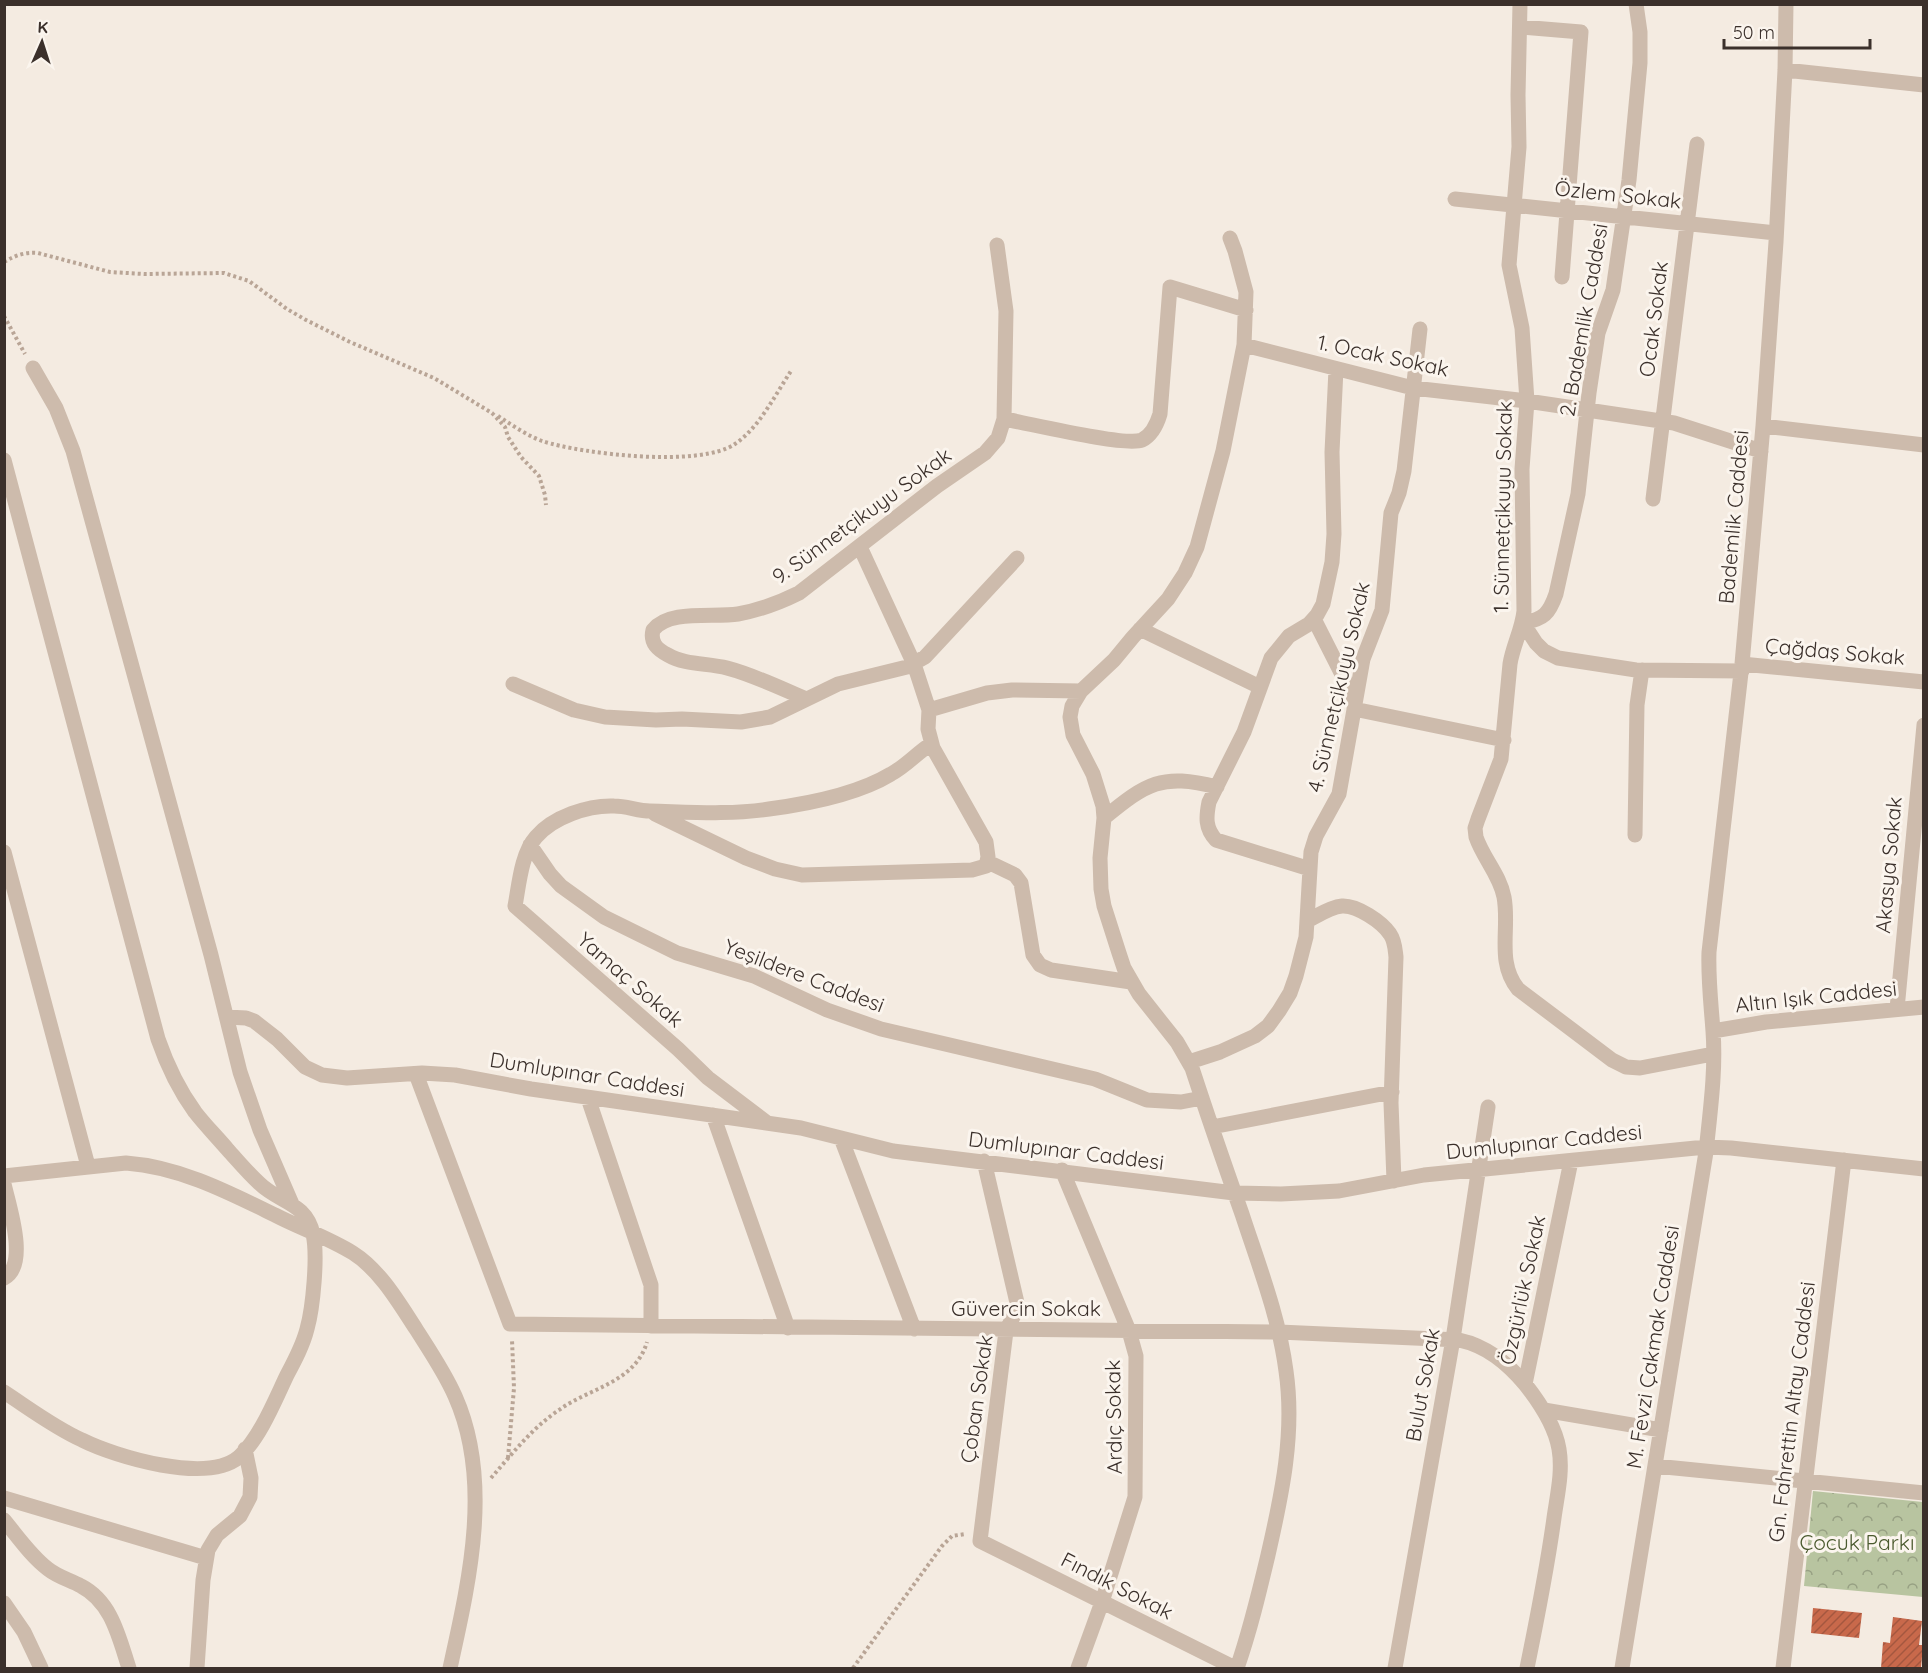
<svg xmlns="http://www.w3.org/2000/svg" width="1928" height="1673" font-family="Quicksand,sans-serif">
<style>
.park{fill:url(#park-crowns)}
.building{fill:url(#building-hatch)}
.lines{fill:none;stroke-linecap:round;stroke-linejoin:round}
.path{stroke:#b9a596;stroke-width:4;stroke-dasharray:3 3;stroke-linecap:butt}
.minor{stroke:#cdbbac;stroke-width:15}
.labels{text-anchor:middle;stroke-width:6;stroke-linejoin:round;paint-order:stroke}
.street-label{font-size:21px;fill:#3b302b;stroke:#fbf5ee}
.park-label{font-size:21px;fill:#4a5a2e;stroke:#fbf5ee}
</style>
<defs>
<pattern id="park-crowns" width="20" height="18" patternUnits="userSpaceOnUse" patternTransform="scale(1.5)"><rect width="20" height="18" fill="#b8c4a0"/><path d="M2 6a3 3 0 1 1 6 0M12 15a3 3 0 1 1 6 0" fill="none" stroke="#97a083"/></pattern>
<pattern id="building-hatch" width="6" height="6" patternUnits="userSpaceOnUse" patternTransform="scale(1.5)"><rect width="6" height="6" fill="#c8694b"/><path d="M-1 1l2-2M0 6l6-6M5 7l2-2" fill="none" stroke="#a4573f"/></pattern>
</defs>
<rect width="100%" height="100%" fill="#f4ebe1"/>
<path class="park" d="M1813,1491L1923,1502V1597L1804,1586Z"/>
<path class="building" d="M1813,1608L1862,1613L1859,1638L1811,1633Z
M1893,1617L1922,1621L1919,1645H1923L1921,1668H1881L1883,1642L1890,1643Z"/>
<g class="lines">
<path class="path" d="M4,262C16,255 25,252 38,253L110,272L144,274L224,273L249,281L287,309L306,320L350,342L434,378L492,413L505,427L508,437L521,457L539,476L545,495L546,505
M4,316L25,354
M498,416C512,425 526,435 542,441C582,454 700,468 735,444C759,428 775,395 791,371
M508,1458L514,1388L512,1340
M491,1478C512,1454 532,1428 559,1410C589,1388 635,1383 647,1342
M853,1668L942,1546L952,1536L965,1534"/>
<path class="minor" d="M1520,4L1518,95L1519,147L1509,265L1522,328L1527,401L1522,469L1524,611C1522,630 1513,645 1510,664L1501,759L1478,819L1475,828L1476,837C1483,858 1500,875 1504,897C1510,928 1496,962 1518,989L1612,1060L1626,1067L1640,1068L1713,1054
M1636,4L1640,32V63L1629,180L1613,290L1598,333L1589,393L1578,494L1556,594C1549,614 1544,619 1523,623L1536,643L1544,651L1558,658L1636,670L1742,671
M1520,27L1581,32L1562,277
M1785,70L1924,85
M1455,199L1776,233
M1230,238L1235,251L1246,292L1244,345L1223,451L1197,547L1185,573L1168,599L1133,637L1114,660L1081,691L1072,706L1070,717L1073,735L1093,774L1103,806L1104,818L1100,858L1101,889L1104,906L1119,953L1124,968L1139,994L1177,1042L1192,1068C1208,1117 1225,1166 1242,1214C1259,1266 1279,1317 1286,1371C1295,1433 1282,1494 1268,1555C1259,1593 1250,1631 1237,1668
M1244,345L1413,388L1527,401L1674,423L1761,451
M33,368L56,408L73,451L211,955L240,1072L260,1130L292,1204
M1004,419C1028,423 1125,447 1142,440C1152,435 1157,424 1160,414L1170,287L1246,310
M1763,426L1924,445
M4,460L158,1039C167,1065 179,1090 195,1112C205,1125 217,1137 228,1150C238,1161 248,1173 259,1183C279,1203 306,1202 313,1234C318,1255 313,1308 307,1329C303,1345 295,1360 287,1375C275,1400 260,1438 239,1457C207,1484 116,1457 82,1440C55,1428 30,1409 4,1392
M1653,499L1697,144
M1314,619L1355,700
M1140,629L1260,687
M1742,664L1924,682
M513,684L574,710L605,717L656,720L682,719L741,722L770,717L838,684L907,667L925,657L1017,558
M806,699C780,688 754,675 727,668C708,663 685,665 668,655C656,649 650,642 653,630C669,609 714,618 738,614C760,610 779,603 799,593L937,486L985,453L998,438L1004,419L1006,311L997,245
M1354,709L1504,740
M929,710L987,693L1012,690L1081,691
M655,814L746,858L775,869L802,875L972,870L986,866L988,857L986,842L933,748L928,729L929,710L914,664L860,547
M1104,818C1147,783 1161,773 1217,787
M1635,835L1637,705L1642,670
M530,845L550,874L561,886L604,917L677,953L754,976L827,1010L881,1029L1095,1079L1147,1100L1181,1102L1202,1098
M4,852L88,1166
M988,862L1015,875L1021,883L1033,955L1040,965L1051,970L1131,982
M1310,869L1216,840C1205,828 1206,817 1209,802L1244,732L1271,658L1289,636L1309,624L1317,615L1323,604L1332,562L1334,534L1332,452L1336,369
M1307,921C1317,916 1330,907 1342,906C1357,905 1382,922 1390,934C1395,941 1395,949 1396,957L1391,1103L1394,1181
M1897,1009L1924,725
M227,1017L246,1018L254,1021L277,1039L305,1067L322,1075L347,1078L422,1073L455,1075L531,1089L801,1128L893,1151L1234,1193L1281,1194L1339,1191L1424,1175L1706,1147L1731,1148L1924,1169
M1713,1031L1766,1022L1924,1007
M1189,1062L1220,1052L1255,1036L1268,1026L1279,1011L1290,993L1296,976L1306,937L1311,852L1316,836L1339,794L1363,659L1382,610L1391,513L1399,493L1404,471L1420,329
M416,1074L510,1324L1279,1332L1459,1340C1487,1346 1507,1363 1525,1384
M588,1098L651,1285V1326
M713,1115L788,1328
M766,1122L708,1078L678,1049L515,906C519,885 521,854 536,837C553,817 588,805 614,806C627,806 638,811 650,811C690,812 730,815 769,809C807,804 858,794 891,774C906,766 917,753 931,744
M1212,1127L1392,1092
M841,1138L914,1329
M984,1161L1018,1307L1006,1331L980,1541L1235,1668
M1062,1170L1129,1331L1136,1356L1135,1497L1102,1602L1078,1668
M4,1176L126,1163C180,1167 228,1192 275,1215C300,1228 329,1238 353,1253C380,1270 399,1303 416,1329C430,1351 445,1373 455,1396C493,1481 469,1582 450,1668
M4,1184C9,1206 29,1265 4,1278
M1544,1410L1661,1430
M1655,1466L1924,1493
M4,1498L206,1558
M4,1520C18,1537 31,1556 48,1569C58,1577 70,1580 81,1586C112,1602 119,1638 129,1668
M4,1603L24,1632L41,1668
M197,1668L203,1580L208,1550L217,1535L240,1516L250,1497L251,1478L245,1449
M1395,1668L1453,1339L1488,1107
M1527,1668C1537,1619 1547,1569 1554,1518C1557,1496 1563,1472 1559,1449C1555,1425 1540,1403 1525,1384L1571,1161
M1622,1668L1706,1152C1710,1112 1716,1071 1713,1031C1711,1003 1708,979 1709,952L1742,664L1763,426L1776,242L1785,70L1786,4
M1783,1668L1844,1160"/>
</g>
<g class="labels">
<g class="street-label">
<text transform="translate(1618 195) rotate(6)" y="7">Özlem Sokak</text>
<text transform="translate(1654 319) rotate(-83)" y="7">Ocak Sokak</text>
<text transform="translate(1584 320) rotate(-80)" y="7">2. Bademlik Caddesi</text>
<text transform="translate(1383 356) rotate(12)" y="7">1. Ocak Sokak</text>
<text transform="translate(1503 507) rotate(-89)" y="7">1. Sünnetçikuyu Sokak</text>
<text transform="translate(862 516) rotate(-36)" y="7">9. Sünnetçikuyu Sokak</text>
<text transform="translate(1734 517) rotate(-85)" y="7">Bademlik Caddesi</text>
<text transform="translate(1835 652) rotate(5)" y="7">Çağdaş Sokak</text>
<text transform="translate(1339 687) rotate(-77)" y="7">4. Sünnetçikuyu Sokak</text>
<text transform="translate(1889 865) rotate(-85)" y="7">Akasya Sokak</text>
<text transform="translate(804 976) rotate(21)" y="7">Yeşildere Caddesi</text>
<text transform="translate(630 980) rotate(41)" y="7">Yamaç Sokak</text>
<text transform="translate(1816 997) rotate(-6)" y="7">Altın Işık Caddesi</text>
<text transform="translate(587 1075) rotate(9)" y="7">Dumlupınar Caddesi</text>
<text transform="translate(1544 1142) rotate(-6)" y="7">Dumlupınar Caddesi</text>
<text transform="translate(1066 1151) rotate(7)" y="7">Dumlupınar Caddesi</text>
<text transform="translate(1523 1290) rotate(-78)" y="7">Özgürlük Sokak</text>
<text x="1026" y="1316">Güvercin Sokak</text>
<text transform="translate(1653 1347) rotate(-81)" y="7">M. Fevzi Çakmak Caddesi</text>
<text transform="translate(1423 1385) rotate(-80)" y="7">Bulut Sokak</text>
<text transform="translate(977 1399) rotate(-82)" y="7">Çoban Sokak</text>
<text transform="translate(1792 1412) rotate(-83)" y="7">Gn. Fahrettin Altay Caddesi</text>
<text transform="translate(1114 1417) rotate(-91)" y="7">Ardıç Sokak</text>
<text transform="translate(1117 1586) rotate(27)" y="7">Fındık Sokak</text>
</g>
<g class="park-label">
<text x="1857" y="1550">Çocuk Parkı</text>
</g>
</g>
<rect width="1928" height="1673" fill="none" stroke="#3b302b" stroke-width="12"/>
<g transform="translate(42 42) rotate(3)" stroke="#fbf5ee" stroke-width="4.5" paint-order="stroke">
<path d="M0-4.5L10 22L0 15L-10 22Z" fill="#3b302b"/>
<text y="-9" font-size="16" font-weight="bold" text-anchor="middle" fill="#3b302b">K</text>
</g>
<path d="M1724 39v9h146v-9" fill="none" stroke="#3b302b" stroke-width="3"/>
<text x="1733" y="39" font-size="18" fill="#3b302b" stroke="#fbf5ee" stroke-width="4.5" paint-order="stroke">50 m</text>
</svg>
